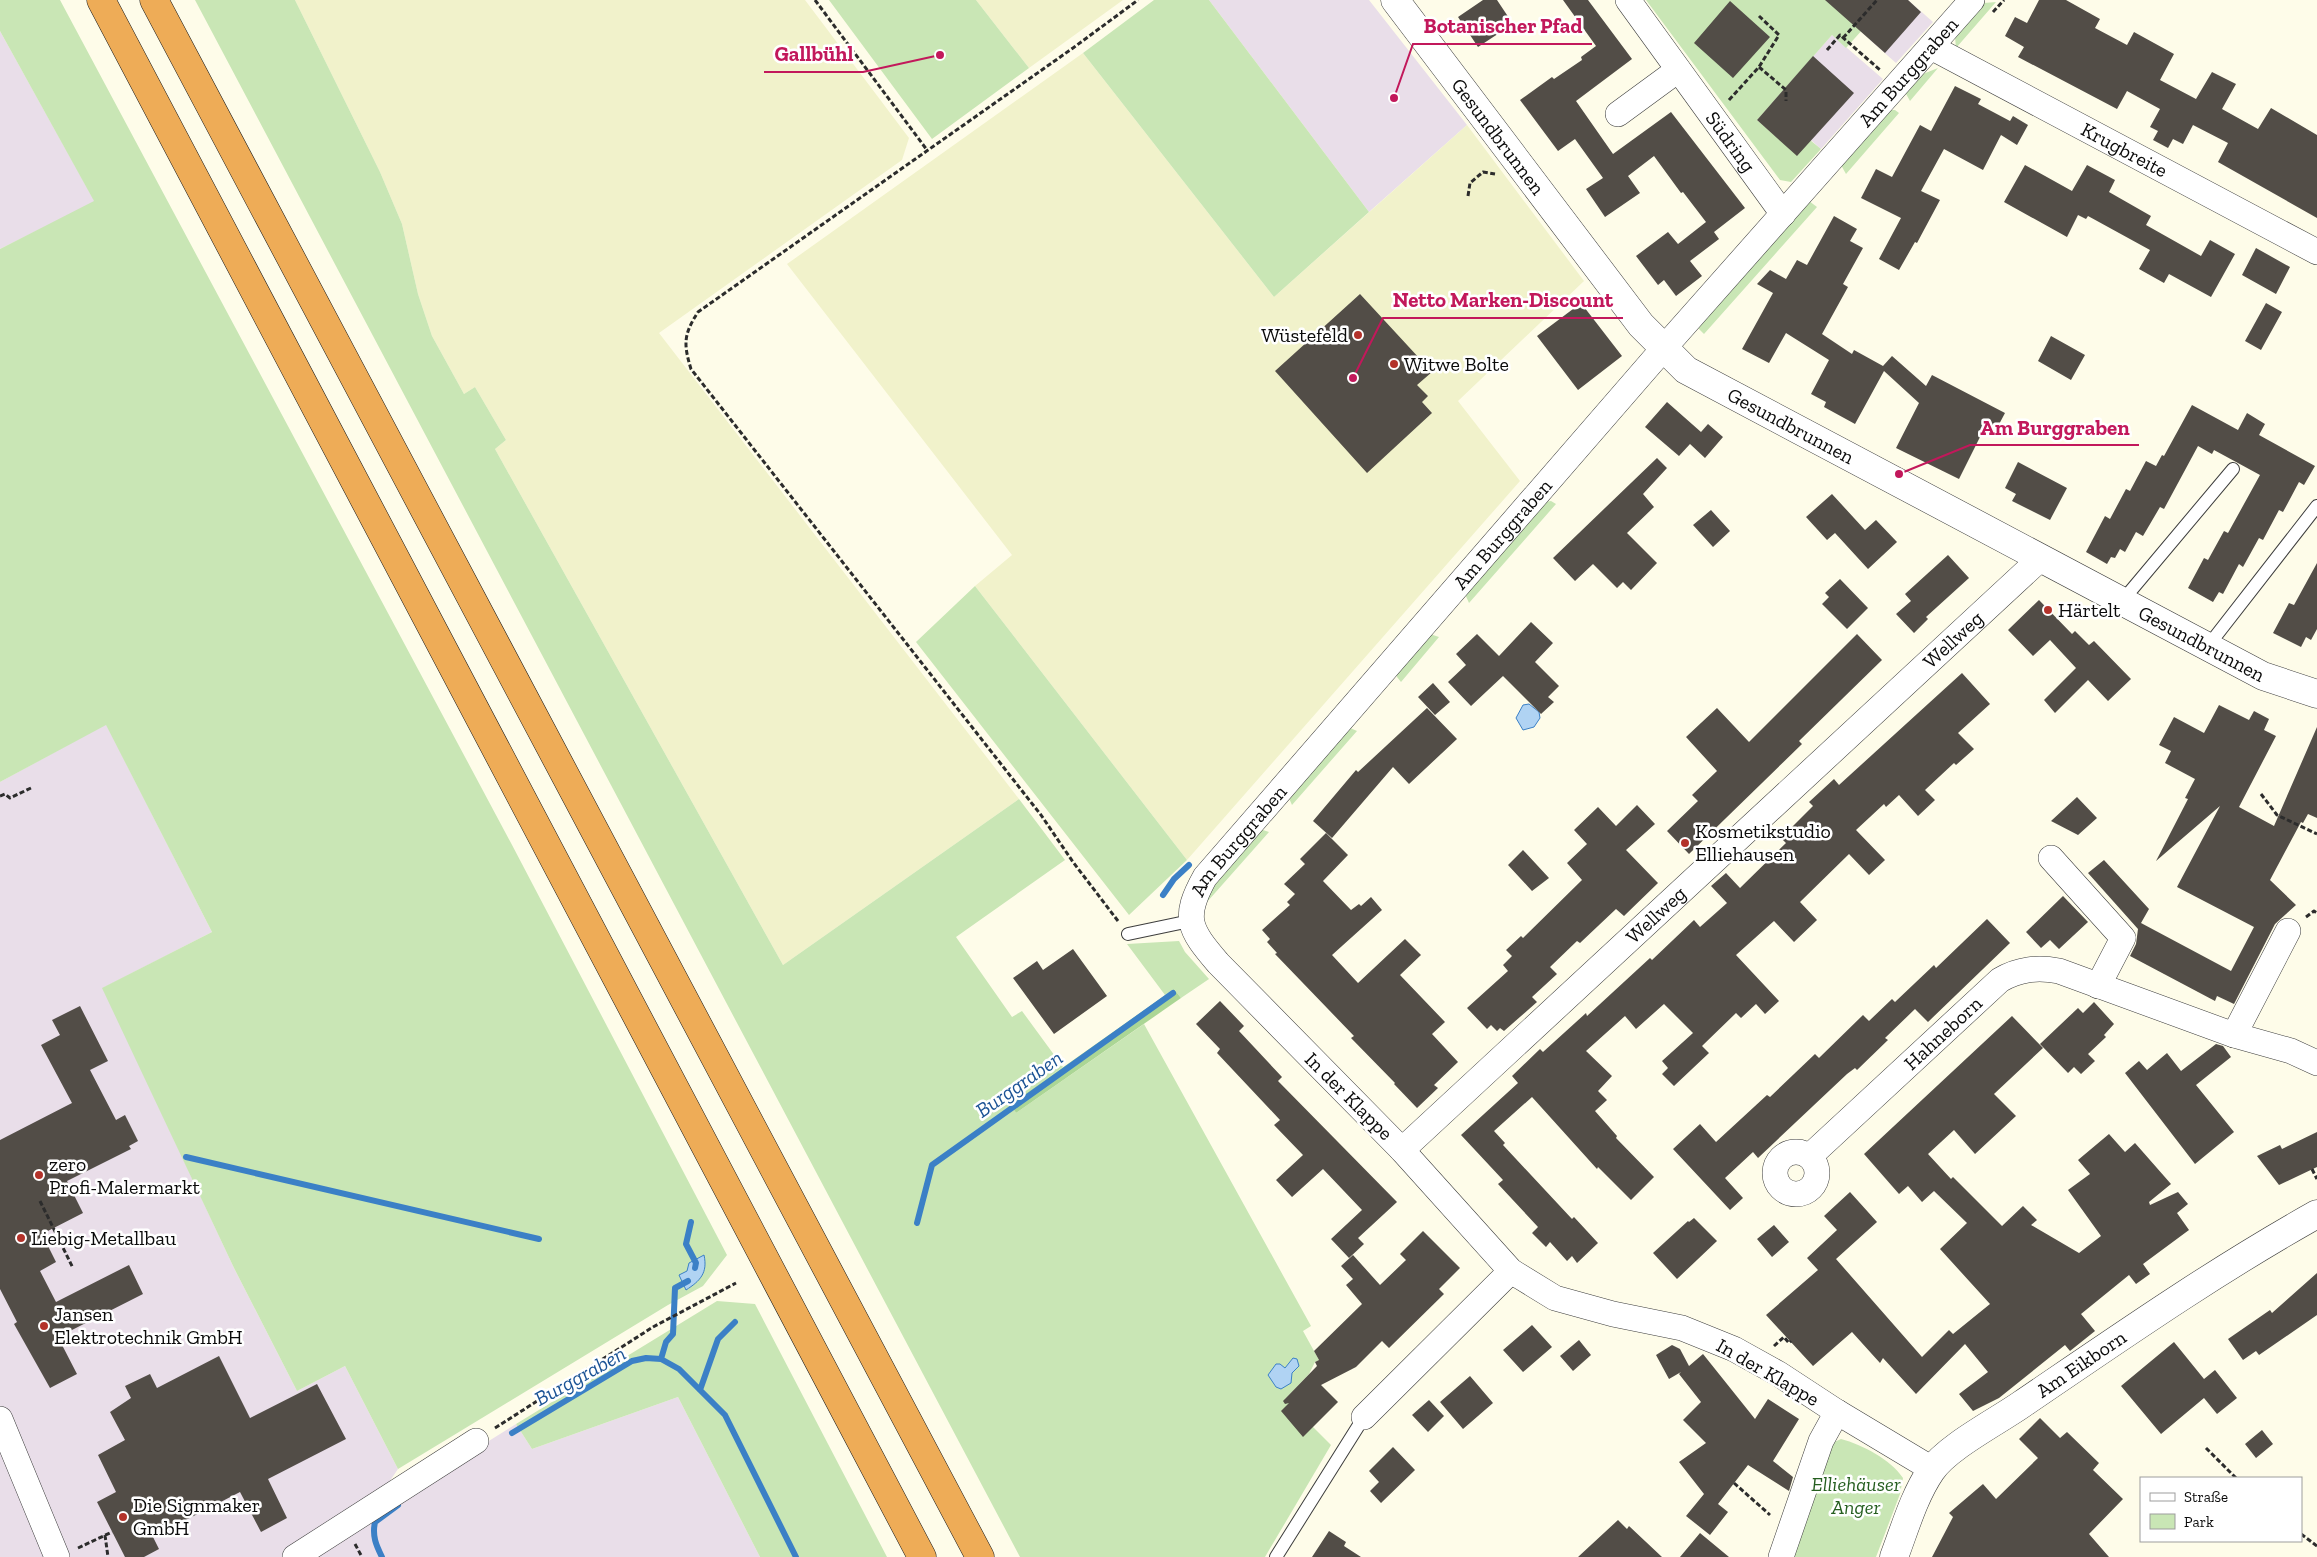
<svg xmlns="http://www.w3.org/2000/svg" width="2317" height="1557" font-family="'Zilla Slab',serif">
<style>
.industrial{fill:#e9dee9}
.farmland{fill:#f1f2cb}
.green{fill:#c9e6b5}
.forest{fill:#abd695}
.water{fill:#b0d3f3;stroke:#3b80c6}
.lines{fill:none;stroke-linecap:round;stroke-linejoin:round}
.stream{stroke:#3b80c6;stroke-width:6}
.building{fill:#524d47}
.service-casing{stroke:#3d3d3d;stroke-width:14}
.minor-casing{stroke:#3d3d3d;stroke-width:26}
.tertiary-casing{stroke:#3d3d3d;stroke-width:29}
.motorway-casing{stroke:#1b1b1b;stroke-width:29}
.path{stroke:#2c2c2c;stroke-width:3;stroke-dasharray:5 2.5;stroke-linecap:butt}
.service{stroke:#fff;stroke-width:12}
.minor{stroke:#fff;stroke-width:25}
.tertiary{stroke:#fff;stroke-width:28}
.motorway{stroke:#eeac57;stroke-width:28}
.poi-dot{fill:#b3322a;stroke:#fff;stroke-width:2}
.labels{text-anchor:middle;stroke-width:5;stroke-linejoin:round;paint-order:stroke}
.street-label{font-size:20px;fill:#0a0a0a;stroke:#fff}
.poi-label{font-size:20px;fill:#0a0a0a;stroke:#fff;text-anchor:start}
.park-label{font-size:20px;font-style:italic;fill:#255e1f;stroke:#fff}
.water-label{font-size:21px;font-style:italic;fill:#1b5395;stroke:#fff}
.leader{fill:none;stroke:#c2185b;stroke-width:2}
.callout-dot{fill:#c2185b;stroke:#fff;stroke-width:2}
.callout-label{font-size:21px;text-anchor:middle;font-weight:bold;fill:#c2185b;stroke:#fff;stroke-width:5;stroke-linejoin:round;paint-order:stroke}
</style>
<rect width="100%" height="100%" fill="#fefce9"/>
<path class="industrial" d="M1209,0H1369L1467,125L1369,212Z
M1905,0H1908L1933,22L1896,63L1870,40Z
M0,31L95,202L0,249Z
M1832,35L1883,79L1821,149L1770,104Z
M106,724L212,932L103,988L234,1268L297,1391L345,1366L398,1469L364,1519L516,1424L532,1449L678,1397L760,1557H0V782Z"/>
<path class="farmland" d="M295,0H805L909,138L902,160L659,333L1019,799L783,965L495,449L506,440L475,387L464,394L432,336L418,294L402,224L380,172Z
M976,0H1123L1029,68Z
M1083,53L1274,297L1467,125L1584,281L1458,401L1520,481L1187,860L975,586L1012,555L787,264Z"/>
<path class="green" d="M0,0H60L511,843L727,1255L703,1286L668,1305L398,1469L345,1366L297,1391L234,1268L102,988L212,932L106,725L0,782V249L94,201L0,31Z
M195,0H295L380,172L402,224L418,294L432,336L464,394L475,387L506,440L495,449L783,965L1019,799L1065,860L956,937L1012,1017L1022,1011L1063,1067L1012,1104L1016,1113L1144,1024L1311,1326L1303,1331L1319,1360L1315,1362L1309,1374L1285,1399L1331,1445L1265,1557H1020Z
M829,0H976L1029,68L932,139Z
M1154,0H1209L1369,212L1274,297L1083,53Z
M1646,0H1889L1846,48L1832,35L1757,120L1797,155L1810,140L1821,149L1791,182L1780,180Z
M1996,2L1956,48L1955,37L1984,3Z
M1938,68L1910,101L1905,92L1923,74Z
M1889,110H1895L1899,113L1846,174L1841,165Z
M1809,201L1817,207L1704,334L1698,328Z
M1551,501L1556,504L1469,603L1465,594L1545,502Z
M975,586L1187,860L1129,915L916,642Z
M1430,634L1439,637L1401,682L1397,677L1396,672Z
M1348,727L1357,731L1292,805L1288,796Z
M1260,829L1269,832L1207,902L1211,887Z
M1179,941L1185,952L1209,979L1181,998L1174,989L1165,995L1127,944Z
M717,1301L755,1304L887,1557H760L678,1397L532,1449L516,1424Z
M1841,1439C1863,1445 1890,1459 1903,1478L1900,1494L1876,1557H1793L1830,1444Z"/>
<path class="forest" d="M1174,989L1181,998L1016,1113L1011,1104Z"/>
<path class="water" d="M1529,704L1539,712L1540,718L1534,727L1523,730L1516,718L1523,705Z
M704,1255C708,1273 700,1281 686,1290L679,1275L687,1271L689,1263Z
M1293,1358L1297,1359L1299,1366L1292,1373L1291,1383L1281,1389L1276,1387L1268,1375L1276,1364H1280L1285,1368Z"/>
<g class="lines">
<path class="stream" d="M1163,895L1174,879L1189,865
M186,1157L539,1239
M691,1222L686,1244L696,1263L695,1268
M917,1223L932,1165L1173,993
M661,1359L666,1342L673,1334L675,1288L688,1281
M700,1390L718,1339L735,1322
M512,1433L632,1361L646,1358L661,1359L679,1369L725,1415L796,1557
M382,1557C376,1545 372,1536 375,1522L398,1505"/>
</g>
<path class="building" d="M1483,0H1497L1513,24L1478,47L1458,17Z
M1563,0H1588L1632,59L1576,101L1613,154L1671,112L1745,208L1714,232L1719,239L1690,261L1702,276L1676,296L1664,280L1658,285L1636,256L1668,232L1678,244L1706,222L1683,192L1681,193L1654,156L1628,176L1640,193L1605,217L1586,189L1603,178L1575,139L1558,151L1520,100L1552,77L1554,79L1582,60L1581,57L1596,46Z
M1825,0H1908L1921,12L1885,53Z
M2039,0H2066L2100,19L2095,28L2127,45L2134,32L2174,54L2160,80L2196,99L2212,72L2236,84L2222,109L2258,129L2271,108L2317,135V218L2218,162L2228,143L2193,125L2183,144L2173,139L2168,148L2153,140L2158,131L2150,127L2160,109L2127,91L2117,109L2018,57L2024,47L2005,36L2015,17L2027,23Z
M1730,1L1770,37L1733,78L1694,43Z
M1813,56L1854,93L1797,156L1757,120Z
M1955,86L1981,99L1978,104L2010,121L2013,116L2028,125L2017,145L2001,135L1983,170L1944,149L1921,191L1940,200L1917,243L1915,242L1899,270L1879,259L1901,218L1861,198L1876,169L1892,177L1920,125L1931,131Z
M2025,165L2072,191L2087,165L2115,180L2109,192L2151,216L2146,225L2201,256L2210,240L2235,254L2211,297L2169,274L2164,283L2139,269L2150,250L2088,216L2086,219L2078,215L2067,237L2004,202Z
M1834,216L1857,229L1850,241L1863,248L1843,284L1848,287L1822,334L1852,354L1854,350L1883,366L1892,356L1926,386L1932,375L2005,413L1996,430L1986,425L1959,479L1896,448L1919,403L1884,371L1855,424L1824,407L1826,402L1811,394L1829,360L1786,333L1769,363L1742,349L1773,293L1757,284L1770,270L1786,279L1797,260L1807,265Z
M2256,248L2290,267L2276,294L2242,275Z
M1360,294L1432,372L1417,385L1428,396L1422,402L1432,413L1367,473L1275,371Z
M1581,303L1622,356L1578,390L1537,336Z
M2266,303L2282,312L2261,350L2245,341Z
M2051,336L2085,355L2071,380L2038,361Z
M1667,402L1701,432L1708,424L1723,437L1705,458L1690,444L1679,456L1645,427Z
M2192,405L2238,430L2247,413L2265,424L2259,435L2315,466L2304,485L2299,482L2283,512L2279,510L2263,540L2259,538L2243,567L2239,564L2223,594L2219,592L2213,602L2188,588L2204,558L2208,560L2224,531L2228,533L2260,475L2214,450L2212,454L2198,446L2164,509L2160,507L2143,536L2136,532L2125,552L2120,549L2115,558L2111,557L2107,564L2086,552L2105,516L2110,519L2126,489L2130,491L2146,461L2156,466L2162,455L2164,456Z
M1657,458L1667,468L1643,494L1654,507L1627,533L1657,563L1631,590L1623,582L1617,588L1593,564L1575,581L1553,558Z
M2018,462L2067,488L2050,520L2012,501L2016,494L2005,488Z
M1832,494L1865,530L1876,520L1897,542L1868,569L1835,533L1827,540L1806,517Z
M1711,510L1730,531L1713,547L1693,525Z
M1948,555L1969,578L1926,617L1928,619L1914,633L1896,614L1911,601L1905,594Z
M2317,563V629L2311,640L2306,637L2301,647L2273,633L2289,603L2294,605Z
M1840,579L1868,608L1847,629L1822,604L1829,597L1825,593Z
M2039,600L2072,634L2075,631L2089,645L2094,641L2131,679L2108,701L2088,680L2055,713L2044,700L2076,668L2050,640L2033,656L2008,630Z
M1531,622L1553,643L1535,662L1559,686L1548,697L1554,702L1541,714L1503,676L1471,706L1448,682L1466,665L1456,654L1477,634L1499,656Z
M1857,634L1882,660L1799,741L1802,744L1689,854L1667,831L1698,801L1692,795L1717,771L1686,737L1717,708L1749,742Z
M1962,673L1990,704L1958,733L1974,749L1956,765L1954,763L1925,790L1935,800L1918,816L1899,795L1886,807L1884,804L1856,830L1885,860L1869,875L1849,854L1800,902L1817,920L1794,942L1774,921L1736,955L1779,1001L1765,1014L1756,1004L1741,1018L1736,1013L1702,1046L1709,1053L1674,1086L1662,1074L1668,1068L1662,1061L1693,1033L1664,1004L1636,1029L1625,1016L1586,1051L1612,1076L1598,1091L1607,1100L1595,1111L1617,1136L1616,1138L1654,1177L1631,1200L1598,1167L1597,1169L1532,1097L1494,1131L1505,1143L1503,1145L1572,1219L1574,1217L1598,1243L1577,1263L1572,1256L1567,1261L1550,1242L1546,1247L1532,1233L1538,1227L1498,1184L1503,1180L1461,1135L1518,1083L1512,1076L1540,1049L1543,1052L1586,1013L1587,1016L1650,958L1652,960L1694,920L1700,927L1727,903L1711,886L1726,873L1740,888L1786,843L1781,838L1813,806L1809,802L1834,779L1839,785Z
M1433,683L1450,702L1435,715L1418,697Z
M2219,705L2249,720L2254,711L2269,719L2264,730L2276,736L2239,807L2274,826L2317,727V818L2308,814L2303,823L2301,822L2270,880L2296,905L2275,924L2234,1004L2217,996L2215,1001L2130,956L2136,944L2138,929L2088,873L2104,860L2149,909L2141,923L2231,971L2254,927L2177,887L2220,806L2156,861L2188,799L2185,798L2195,779L2165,763L2171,751L2159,745L2174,717L2204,733Z
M1427,708L1457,739L1409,784L1393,767L1332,838L1313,821L1356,770L1358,772Z
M2077,797L2097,818L2078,835L2051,821Z
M1637,805L1655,824L1626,850L1658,883L1624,916L1616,909L1580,943L1577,941L1550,967L1557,974L1532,997L1537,1002L1504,1031L1500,1028L1497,1031L1491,1025L1487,1029L1467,1008L1508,971L1503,965L1512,956L1506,950L1521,936L1523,938L1582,880L1567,863L1587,844L1574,830L1598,807L1616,826Z
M1326,833L1348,855L1323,881L1351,910L1359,904L1361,906L1371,897L1382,910L1332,955L1358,983L1405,939L1421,955L1400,975L1445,1022L1432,1034L1458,1062L1434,1085L1438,1088L1417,1108L1394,1084L1395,1083L1351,1038L1354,1036L1275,954L1277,953L1267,942L1270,939L1262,930L1290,905L1287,902L1295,894L1284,884L1305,864L1300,859Z
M1523,850L1549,878L1532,891L1508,865Z
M2063,896L2088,922L2059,949L2050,940L2041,948L2026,932Z
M1987,919L2010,943L1928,1022L1915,1009L1885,1038L1888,1040L1857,1070L1855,1068L1847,1074L1758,1158L1753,1152L1725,1178L1743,1198L1730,1210L1673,1149L1700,1124L1716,1142L1767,1095L1770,1097L1815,1054L1819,1058L1863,1015L1869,1021L1892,999L1895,1002L1934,965L1936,968Z
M1073,949L1107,996L1054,1034L1013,978L1037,961L1043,970Z
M1220,1001L1244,1026L1239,1031L1282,1077L1278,1081L1397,1202L1358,1238L1364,1244L1349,1258L1331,1239L1362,1210L1323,1169L1292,1197L1276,1180L1303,1155L1274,1125L1280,1120L1217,1053L1220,1049L1196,1024Z
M2094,1002L2114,1024L2104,1035L2106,1037L2088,1054L2095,1061L2081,1074L2074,1067L2068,1073L2040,1044L2078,1008L2083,1013Z
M80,1006L108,1061L90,1070L116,1120L125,1115L138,1141L129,1146L131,1149L67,1181L83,1213L42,1234L56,1262L40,1271L56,1302L129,1265L143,1294L68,1332L71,1338L61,1343L77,1374L50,1388L14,1324L17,1322L0,1289V1140L72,1103L41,1045L60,1035L52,1020Z
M2012,1016L2043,1048L1994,1094L2016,1116L1975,1154L1954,1130L1928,1154L1951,1179L1953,1177L2002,1226L2023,1206L2037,1220L2031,1225L2079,1253L2101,1236L2068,1190L2090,1174L2078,1160L2109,1134L2125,1152L2135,1143L2171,1184L2149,1202L2150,1205L2178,1192L2188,1204L2177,1213L2189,1230L2143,1264L2150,1274L2136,1284L2129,1275L2081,1314L2095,1331L2070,1351L2065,1345L1999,1398L1973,1411L1959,1394L1988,1372L1965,1344L1916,1394L1883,1358L1880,1363L1852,1332L1813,1366L1766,1315L1818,1270L1807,1258L1837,1230L1824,1216L1850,1192L1877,1222L1836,1259L1922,1357L1949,1330L1953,1334L1990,1304L1940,1249L1967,1223L1934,1191L1922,1202L1908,1186L1899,1194L1864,1154Z
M2216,1044L2223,1046L2231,1057L2196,1085L2234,1132L2195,1164L2125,1073L2139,1061L2147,1070L2167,1053L2181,1071Z
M2317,1132V1167L2279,1185L2257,1156L2280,1145L2282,1149Z
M1694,1218L1717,1241L1677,1279L1653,1253L1688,1221L1689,1222Z
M1774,1225L1789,1242L1772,1257L1757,1239Z
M1423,1231L1460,1268L1439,1289L1444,1294L1389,1348L1382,1341L1356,1367L1321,1385L1338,1402L1303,1437L1281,1411L1289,1403L1285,1404L1283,1401L1317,1366L1315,1362L1319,1360L1314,1351L1362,1304L1346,1285L1353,1279L1341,1266L1353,1255L1380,1285L1406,1260L1400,1254Z
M2317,1273V1315L2259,1355L2256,1351L2243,1360L2228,1339L2270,1310L2272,1313Z
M1532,1325L1552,1347L1523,1372L1503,1350Z
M1579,1340L1591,1355L1573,1371L1560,1356Z
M2174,1342L2204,1379L2215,1370L2237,1398L2217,1414L2204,1398L2161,1434L2121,1386Z
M1672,1345L1680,1349L1689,1366L1703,1354L1755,1419L1768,1399L1799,1419L1773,1461L1793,1477L1789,1491L1748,1465L1718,1504L1728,1512L1710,1535L1686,1516L1704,1494L1679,1462L1706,1443L1683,1420L1701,1402L1679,1374L1681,1372L1669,1379L1656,1355Z
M219,1356L250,1418L317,1384L346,1439L268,1479L287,1518L261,1532L240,1492L153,1537L159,1549L144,1557H125L97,1502L116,1492L98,1455L125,1440L110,1412L131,1398L125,1386L150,1374L157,1388Z
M1470,1376L1493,1403L1463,1429L1440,1402Z
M1429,1400L1444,1416L1428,1432L1412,1415Z
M2040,1418L2060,1438L2067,1432L2099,1463L2093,1470L2123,1499L2089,1534L2109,1557H1932L1953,1517L1949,1513L1983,1484L1996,1499L2038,1458L2019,1439Z
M2262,1430L2273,1444L2256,1458L2245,1444Z
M1393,1447L1415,1470L1381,1503L1370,1491L1379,1482L1369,1471Z
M1618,1520L1627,1529L1629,1526L1662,1557H1578Z
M1329,1531L1346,1542L1344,1546L1361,1557H1312Z
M1700,1533L1729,1557H1680Z"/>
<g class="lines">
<defs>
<path id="service" d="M2123,600L2233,469
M2208,646L2317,506
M1128,934L1190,921
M1276,1557L1364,1417"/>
<g id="minor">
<path id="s1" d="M1628,0L1783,214"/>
<path id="s2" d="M1931,47L2317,252"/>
<path d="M1618,114L1678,70"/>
<path d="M2051,858L2123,938L2098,986"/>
<path d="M2234,1035L2288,931"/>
<path id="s3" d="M1402,1150L2041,558"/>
<circle cx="1796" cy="1173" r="21"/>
<path id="s4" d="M1810,1156L2000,980C2019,969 2037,967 2059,971L2234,1035L2291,1051L2317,1063"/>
<path d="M1364,1417L1511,1271"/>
<path d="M0,1419L57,1557"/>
<path id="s5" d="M1932,1469L1837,1412L1779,1374L1734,1349L1682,1328L1613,1314L1555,1298L1511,1271L1402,1150L1218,963C1189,929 1182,918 1205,877L1663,349L1972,0"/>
<path d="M295,1557L476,1441"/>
<path d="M1781,1557L1821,1441L1837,1412"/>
</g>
<g id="tertiary">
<path id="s6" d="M1395,0L1641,325L1686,370L2263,676L2317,694"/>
<path id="s7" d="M1894,1557C1905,1528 1914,1496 1931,1471C1947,1447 1998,1421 2022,1404C2119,1338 2215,1271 2317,1214"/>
</g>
<path id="motorway" d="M101,0L922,1557
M154,0L980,1557"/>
</defs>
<use href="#service" class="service-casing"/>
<use href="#minor" class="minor-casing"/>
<use href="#tertiary" class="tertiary-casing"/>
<use href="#motorway" class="motorway-casing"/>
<path class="path" d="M815,0L927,150
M1993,12L2004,0
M1843,38L1877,0
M1827,50L1840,35L1880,70
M1759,67L1786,90V101
M1729,100L1759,67L1779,35L1759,16
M1468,196L1470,183L1483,172L1495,174
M2261,794L2277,815L2317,834
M0,796L5,794L10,798L31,788
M2306,917L2314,911L2317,913
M1118,921L1073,862L1041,815L691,369C683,343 684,334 698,312L1073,48L1138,0
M2312,1169L2317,1179
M40,1201L73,1268
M1774,1346L1784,1337L1789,1343L1791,1341
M495,1428L653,1327L736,1283
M2206,1448L2236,1478
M1734,1483L1770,1515
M2301,1534L2317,1546
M105,1535L108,1557
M355,1544L362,1557
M78,1548L112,1532"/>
<use href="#service" class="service"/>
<use href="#minor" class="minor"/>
<use href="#tertiary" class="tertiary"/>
<use href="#motorway" class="motorway"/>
</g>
<g class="poi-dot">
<circle cx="1358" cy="335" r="5"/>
<circle cx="1394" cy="364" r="5"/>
<circle cx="2048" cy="610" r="5"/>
<circle cx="1685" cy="843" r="5"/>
<circle cx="39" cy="1175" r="5"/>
<circle cx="21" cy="1238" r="5"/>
<circle cx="44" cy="1326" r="5"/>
<circle cx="123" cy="1517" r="5"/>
</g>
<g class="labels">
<g class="street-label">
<text dy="7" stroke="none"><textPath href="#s5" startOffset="2061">Am Burggraben</textPath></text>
<text dy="7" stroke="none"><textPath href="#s6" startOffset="171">Gesundbrunnen</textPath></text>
<text dy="7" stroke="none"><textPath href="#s1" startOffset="175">Südring</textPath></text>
<text dy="7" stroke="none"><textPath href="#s2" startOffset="219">Krugbreite</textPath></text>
<text dy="7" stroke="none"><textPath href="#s6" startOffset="590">Gesundbrunnen</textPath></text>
<text dy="7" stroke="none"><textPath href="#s5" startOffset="1446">Am Burggraben</textPath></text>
<text dy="7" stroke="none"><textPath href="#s3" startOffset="751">Wellweg</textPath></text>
<text dy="7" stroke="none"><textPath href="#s6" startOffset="1055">Gesundbrunnen</textPath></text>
<text dy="7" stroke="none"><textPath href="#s5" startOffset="1041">Am Burggraben</textPath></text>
<text dy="7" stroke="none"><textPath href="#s3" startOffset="346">Wellweg</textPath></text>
<text dy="7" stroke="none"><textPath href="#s4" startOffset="181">Hahneborn</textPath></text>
<text transform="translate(1349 1096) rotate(45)" y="7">In der Klappe</text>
<text dy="7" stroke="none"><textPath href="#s7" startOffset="279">Am Eikborn</textPath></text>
<text transform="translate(1768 1372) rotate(30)" y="7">In der Klappe</text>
</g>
<g class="poi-label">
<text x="1348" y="342" text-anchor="end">Wüstefeld</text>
<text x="1404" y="371">Witwe Bolte</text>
<text x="2058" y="617">Härtelt</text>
<text x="1695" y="838">Kosmetikstudio<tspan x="1695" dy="23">Elliehausen</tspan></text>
<text x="49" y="1171">zero<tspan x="49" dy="23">Profi-Malermarkt</tspan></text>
<text x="31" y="1245">Liebig-Metallbau</text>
<text x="54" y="1321">Jansen<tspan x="54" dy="23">Elektrotechnik GmbH</tspan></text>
<text x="133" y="1512">Die Signmaker<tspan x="133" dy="23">GmbH</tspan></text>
</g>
<g class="park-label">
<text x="1856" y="1491">Elliehäuser<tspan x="1856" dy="23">Anger</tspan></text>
</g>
<g class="water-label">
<text transform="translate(1019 1084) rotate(-35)" y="7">Burggraben</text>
<text transform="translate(580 1376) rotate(-29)" y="7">Burggraben</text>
</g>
</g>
<path class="leader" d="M1394 98L1413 44H1592M940 55L863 72H764M1353 378L1383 318H1623M1899 474L1970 445H2139"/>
<g class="callout-dot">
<circle cx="1394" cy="98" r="5"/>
<circle cx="940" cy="55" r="5"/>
<circle cx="1353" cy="378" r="5"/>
<circle cx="1899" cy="474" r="5"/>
</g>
<g class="callout-label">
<text x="1503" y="33">Botanischer Pfad</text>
<text x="814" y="61">Gallbühl</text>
<text x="1503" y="307">Netto Marken-Discount</text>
<text x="2055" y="435">Am Burggraben</text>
</g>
<rect x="2140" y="1477" width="162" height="65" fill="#ffffff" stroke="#9d9d9d"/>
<rect x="2150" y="1493" width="25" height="8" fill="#ffffff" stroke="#9d9d9d"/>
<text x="2184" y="1502" font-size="15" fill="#0a0a0a">Straße</text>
<rect x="2150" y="1514" width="25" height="15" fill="#c9e6b5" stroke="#9d9d9d"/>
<text x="2184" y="1527" font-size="15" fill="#0a0a0a">Park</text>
</svg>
